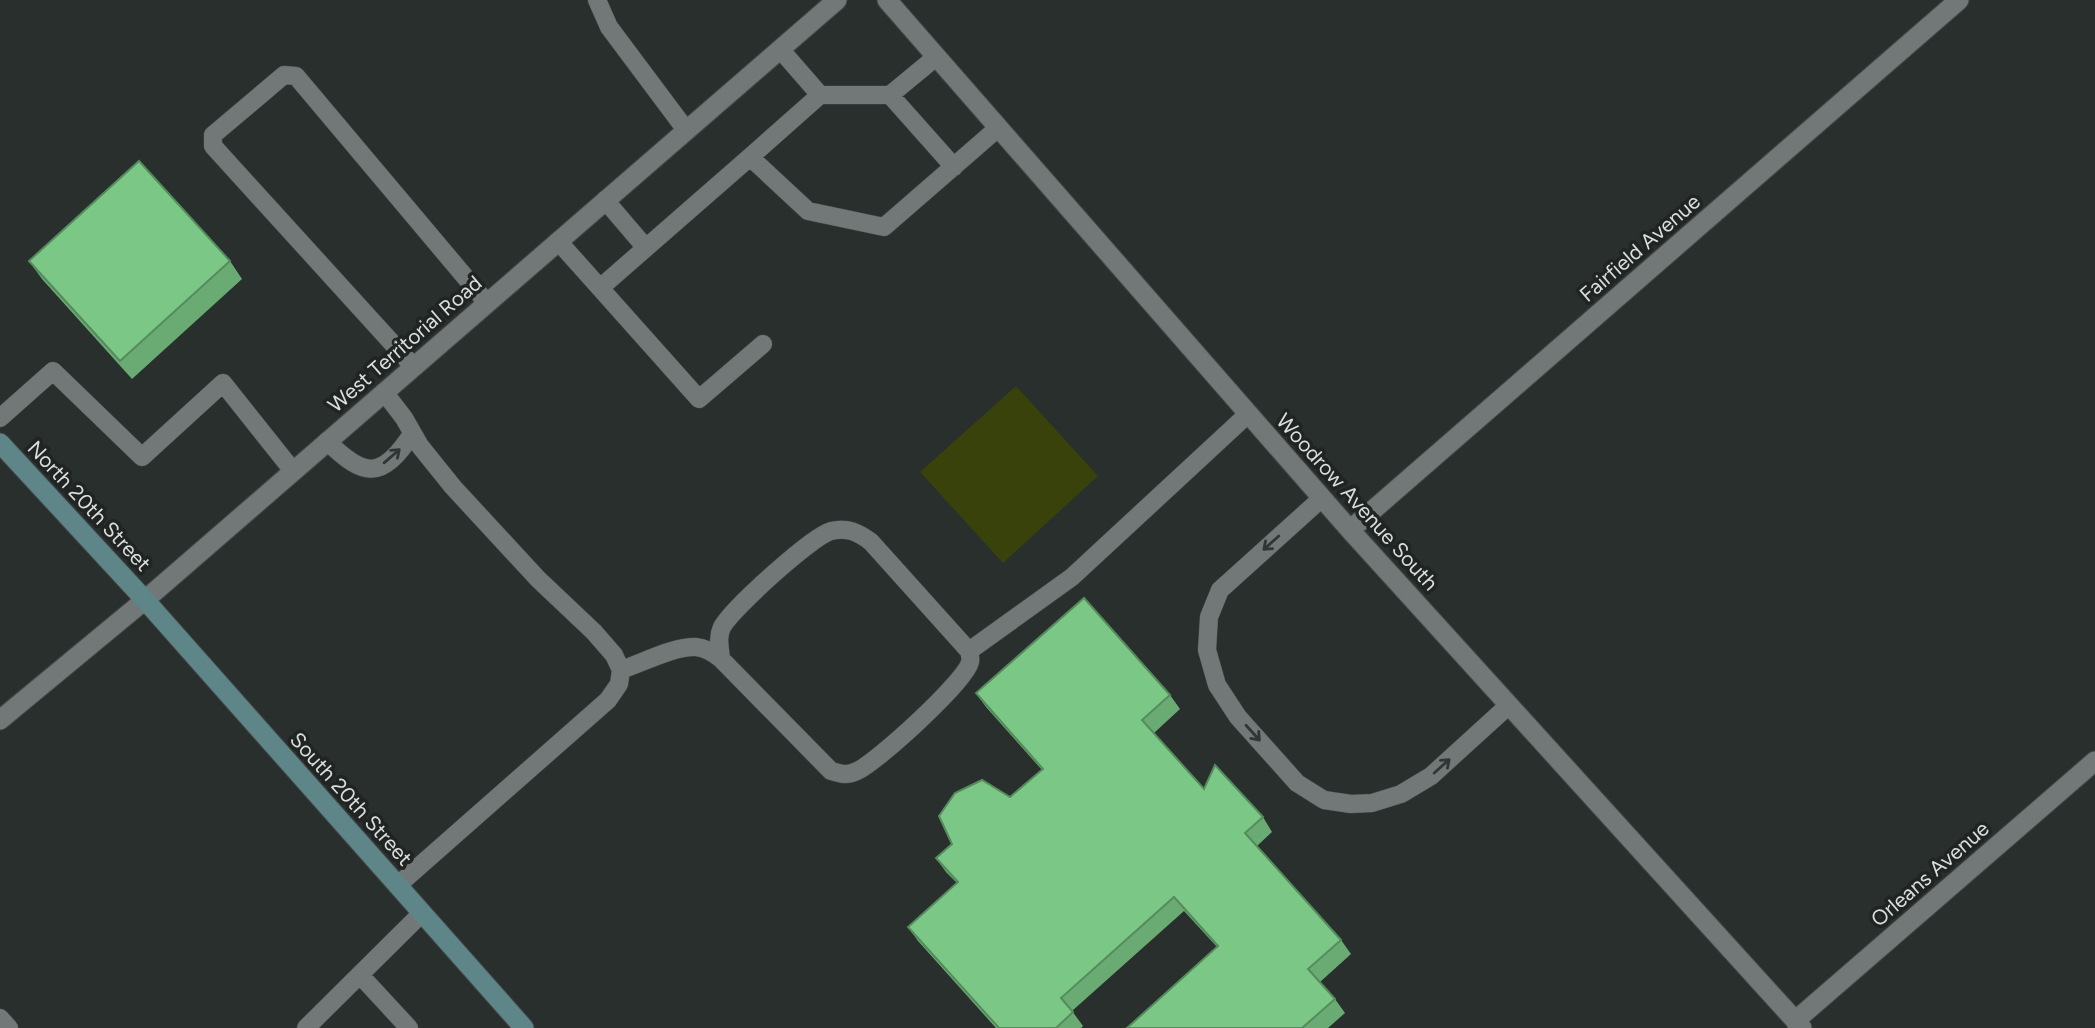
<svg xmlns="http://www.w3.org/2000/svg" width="2095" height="1028" font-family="Figtree,sans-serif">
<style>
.green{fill:#38420a}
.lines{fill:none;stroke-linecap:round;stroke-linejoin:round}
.service-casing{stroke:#464b4a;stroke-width:19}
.minor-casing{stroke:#464b4a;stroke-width:21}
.tertiary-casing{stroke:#464b4a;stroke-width:21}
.secondary-casing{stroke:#464b4a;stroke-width:21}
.service{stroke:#727877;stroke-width:18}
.minor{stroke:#727877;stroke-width:19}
.tertiary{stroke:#727877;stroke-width:19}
.secondary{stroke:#5e8689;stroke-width:19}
.wall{fill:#6aab73}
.building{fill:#7bc786;stroke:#568b5e;stroke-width:2}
.oneway{stroke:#303635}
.labels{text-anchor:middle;stroke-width:7;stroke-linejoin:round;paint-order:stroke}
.street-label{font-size:21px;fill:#dbdedd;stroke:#202524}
</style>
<rect width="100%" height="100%" fill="#292f2d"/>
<path class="green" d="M1016,386L1098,476L1003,563L920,472Z"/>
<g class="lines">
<defs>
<path id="service" d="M597,0L609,27L686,130
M780,49L820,95
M890,95L936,57
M750,157L600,288L699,399L763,344
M954,167L890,95H820L750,157L808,211L884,227L998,128
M605,200L646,248
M558,241L600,288
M413,366L213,146V135L284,75L296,76L487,303
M384,392L404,418L420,446L453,487L538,579L594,632L614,655L621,670L619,684L608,700L398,885
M0,418L53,371L142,457L223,383L293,471
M327,441C364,478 382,480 412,434
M1322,498L1220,590L1209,617L1207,650L1217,685L1238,717L1297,783L1324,800L1351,804L1372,803L1401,794L1431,776L1509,705
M969,651L1072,577L1248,414
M621,670C642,663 674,646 696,647C706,648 714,653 721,659L831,771C841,774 847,776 857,771C876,763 966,681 970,662C971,659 970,655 969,651L871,542C858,532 847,527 831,531C811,537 733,608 722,627C717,638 720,647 721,659
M360,975L409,1028
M0,1018L9,1028
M306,1028L422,913"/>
<path id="minor" d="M887,0L1350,530L1802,1028
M1350,530L1959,0
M1795,1021L2095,761"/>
<path id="tertiary" d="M0,720L145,600L837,0"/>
<path id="secondary" d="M0,443L145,600L524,1028"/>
</defs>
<use href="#service" class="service-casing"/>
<use href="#minor" class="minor-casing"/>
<use href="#tertiary" class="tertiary-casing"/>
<use href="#secondary" class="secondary-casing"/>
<use href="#service" class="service"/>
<use href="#minor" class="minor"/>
<use href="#tertiary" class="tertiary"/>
<use href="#secondary" class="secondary"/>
</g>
<path class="wall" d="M29,261H230L242,279L132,379L42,279Z
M976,693L1170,695L1180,709L1154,733L1204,789L1263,817L1272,832L1257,846L1341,940L1351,954L1320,982L1335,999L1345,1013L1328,1028H1127L1217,947L1184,911L1072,1011L1083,1026L1081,1028H996L918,941L908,927L957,883L946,872L936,858L1042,770L986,707Z"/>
<path class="building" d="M139,161L230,261L120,361L29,261Z
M1084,598L1170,695L1142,720L1204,789L1215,765L1263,817L1245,833L1341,940L1308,969L1335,999L1302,1028H1127L1218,946L1174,897L1061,998L1073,1012L1056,1028H999L908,927L958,882L936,858L952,844L939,816L955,793L982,780L1010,797L1043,769L976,693Z"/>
<defs><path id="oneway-shaft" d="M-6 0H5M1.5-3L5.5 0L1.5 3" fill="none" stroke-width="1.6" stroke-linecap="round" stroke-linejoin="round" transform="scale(1.75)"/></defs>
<g class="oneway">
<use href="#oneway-shaft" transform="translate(392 456) rotate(-41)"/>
<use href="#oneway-shaft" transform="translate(1271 543) rotate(138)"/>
<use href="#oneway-shaft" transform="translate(1253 733) rotate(48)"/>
<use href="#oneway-shaft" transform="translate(1442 766) rotate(-42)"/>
</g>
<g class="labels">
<g class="street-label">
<text transform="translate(1640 248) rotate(-41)" y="7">Fairfield Avenue</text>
<text transform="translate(405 344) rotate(-41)" y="7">West Territorial Road</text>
<text transform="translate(1357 502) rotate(48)" y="7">Woodrow Avenue South</text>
<text transform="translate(89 506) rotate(47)" y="7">North 20th Street</text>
<text transform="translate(351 799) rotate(48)" y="7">South 20th Street</text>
<text transform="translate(1930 874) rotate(-41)" y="7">Orleans Avenue</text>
</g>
</g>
</svg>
